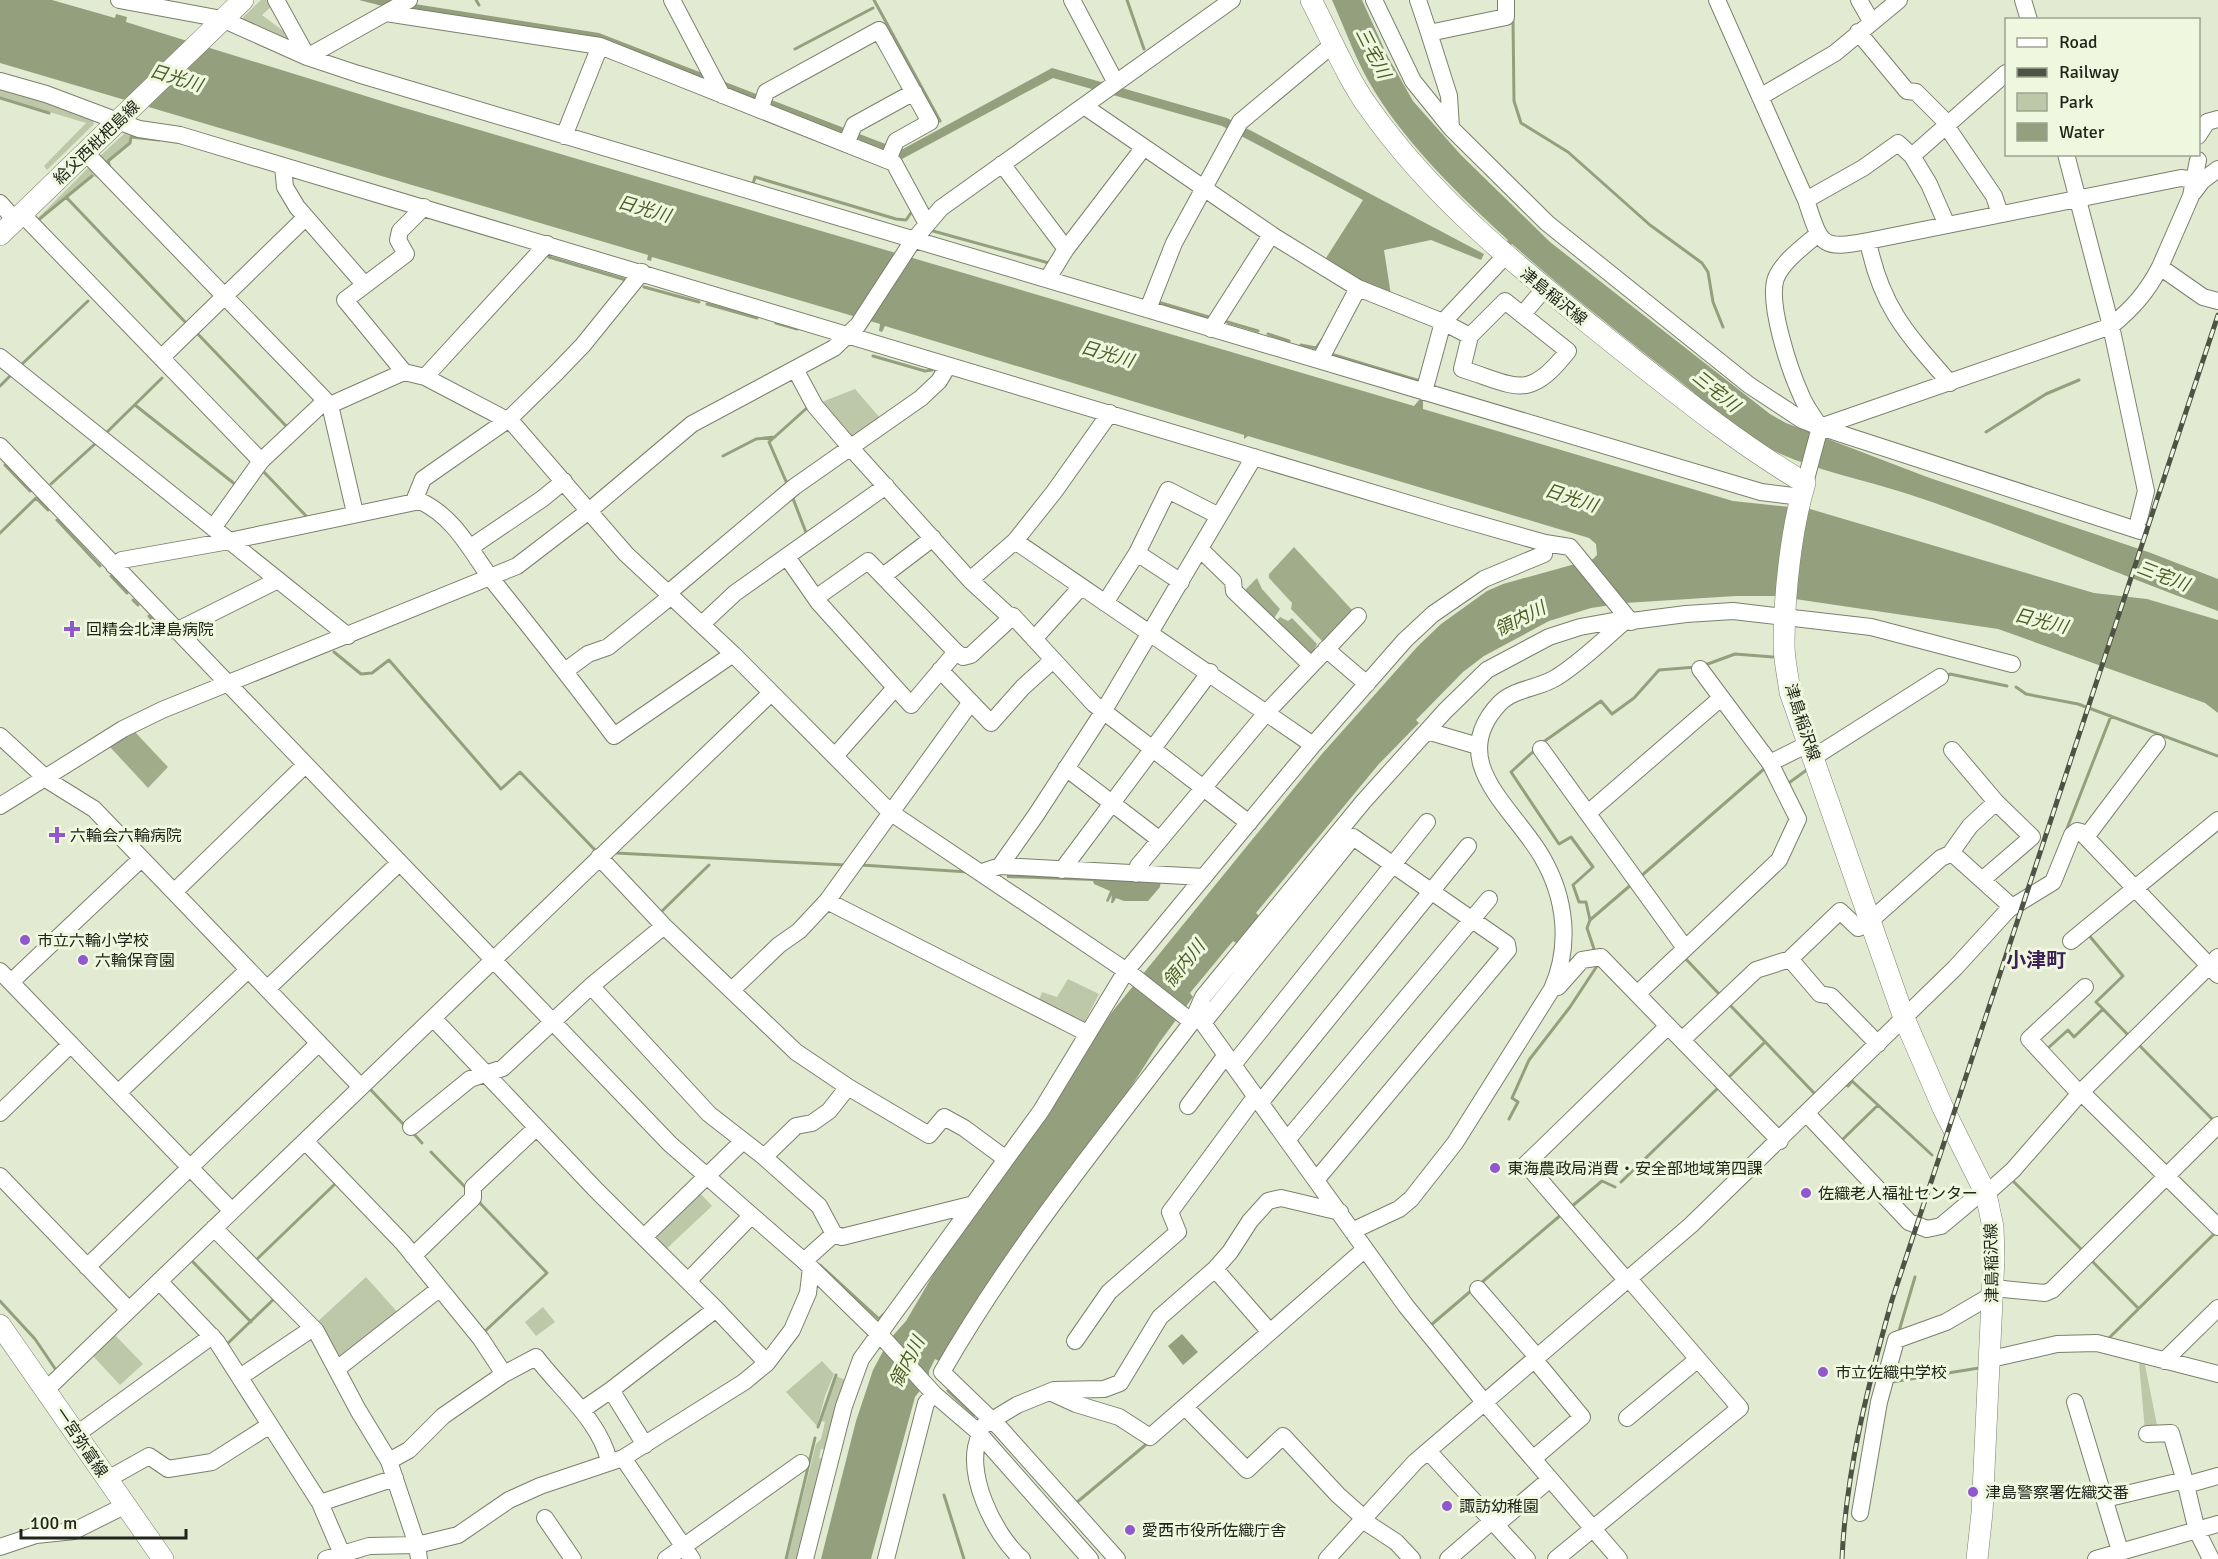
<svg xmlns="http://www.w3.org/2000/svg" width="2218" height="1559" font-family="Signika,'Noto Sans JP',sans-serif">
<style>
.green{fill:#bdc8a8}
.forest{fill:#a1ad8a}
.water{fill:#94a07d}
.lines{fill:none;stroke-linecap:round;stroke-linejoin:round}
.stream{stroke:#94a07d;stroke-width:3}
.minor-casing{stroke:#79816b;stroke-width:18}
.major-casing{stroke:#79816b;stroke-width:22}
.minor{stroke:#fff;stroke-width:16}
.major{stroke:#fff;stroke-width:21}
.rail-casing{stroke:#4f5346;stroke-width:5}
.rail{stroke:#eff8df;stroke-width:3;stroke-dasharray:9;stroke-linecap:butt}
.poi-dot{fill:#9057cf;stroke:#eff8df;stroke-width:2}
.labels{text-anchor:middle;stroke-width:6;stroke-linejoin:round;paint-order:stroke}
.street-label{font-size:16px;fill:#21241b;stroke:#eff8df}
.poi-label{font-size:16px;fill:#21241b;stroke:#eff8df;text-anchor:start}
.water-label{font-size:18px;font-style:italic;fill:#4d5d26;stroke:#eff8df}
.quarter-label{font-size:20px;font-weight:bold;fill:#3c205a;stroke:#eff8df}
</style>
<rect width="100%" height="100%" fill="#e2ebd2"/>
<path class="green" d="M261,0H273L275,3L262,15L290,36L294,42L244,24L243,17Z
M0,85L92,117L94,124L47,170L44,166L86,123L0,97Z
M127,131L184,142V145L130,136L129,142L107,161L111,174L100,156Z
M90,166L110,183L91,175L35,221Z
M855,389L881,419L855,437L849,436L819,403Z
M1068,979L1099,994L1084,1023L1037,1005L1042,992L1057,997Z
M697,1190L712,1206L663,1252L651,1236Z
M366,1277L400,1315L341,1362L315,1324Z
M543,1307L555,1322L536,1336L525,1322Z
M114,1334L143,1364L120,1385L92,1355Z
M822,1361L834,1374L825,1396L817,1426L786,1392Z
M2139,1363L2145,1365L2158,1430L2145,1431Z
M836,1376L848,1381L827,1450L821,1449L819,1458L825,1459L801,1559H787L816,1444L821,1439L825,1422L821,1421Z"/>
<path class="forest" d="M1294,547L1353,611L1323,642L1291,609L1292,603L1269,578V574Z
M1257,578L1262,589L1280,609L1273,620L1244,591Z
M1280,617L1288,621L1292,618L1317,644L1311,656L1274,624Z
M135,732L168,767L148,788L110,747L111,744Z"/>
<path class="water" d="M0,0H52L115,18L116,14L127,17L126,22L398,106L1414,406L1419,400H1423V409L1733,501L1810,509L2094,593L2147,599L2218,620V713L2205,703L1998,629L1774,596H1736L1625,603L1591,608L1549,621L1484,656L1463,672L1416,720L1419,723L1378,765L1256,913L1259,916L1236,943L1233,941L1190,993L1193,997L1159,1043L1124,1098L941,1362L935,1359L929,1371V1379L915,1397L871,1559H821L856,1421L873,1370L889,1340L906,1321L937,1268L1112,1012L1321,755L1418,646L1441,624L1487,591L1503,584L1593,559L1597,555L1596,544L1589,538L1542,524L1248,436L1244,439V435L885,326L882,332L879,331L880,324L652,257L651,261L647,260L648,255L0,63Z
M359,0H389L599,33L901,150L1052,68L1227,118L1484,254L1481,260L1431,240L1384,250L1391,295L1364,285L1326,258L1363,200L1222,126L1053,78L902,159L598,42L386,7Z
M1332,0H1362L1387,55L1413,101L1461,155L1550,242L1770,414L1786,423L1927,477L2151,553L2218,579V611C2115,573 2013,529 1908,494C1858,477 1807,470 1759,443C1732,428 1706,402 1681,382C1624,337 1566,292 1512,244L1509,247L1505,244L1508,240C1460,196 1410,148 1375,92C1357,64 1346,31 1332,0Z
M1007,873L1161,880L1160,887L1148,901H1124L1116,898L1113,903H1111L1112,895L1108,902L1106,901L1110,891L1094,884L1093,881L1007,878Z
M1182,1334L1198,1352L1183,1365L1168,1346Z"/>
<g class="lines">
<path class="stream" d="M476,0L479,5
M874,0L940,121
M1127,0L1144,49
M1513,20L1514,101L1521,123L1568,152L1650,225L1702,263L1708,272L1713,302L1723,327
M795,49L873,8
M0,98L49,113
M110,168L108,161L130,143L131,137L159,140
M753,184L755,177L896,219L906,220L913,210
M66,197L187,324
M37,221L92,176
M933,231L1049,263
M549,257L626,280V283
M644,287L699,302
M1158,302L1212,318
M707,304L757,318
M1224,321L1258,331
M776,323L797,329
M195,331L288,428
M1268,334L1289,341
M1301,345L1316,348L1322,340
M1332,351L1331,354L1420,381
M873,356L925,371L932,370
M20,366L88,301
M0,386L12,374
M135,405L236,485
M1986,432L2046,394L2079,380
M106,433L162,378
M723,456L756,439L775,437
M5,465L30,491
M262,470L309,519
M51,484L96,443
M788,486L769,442L808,407
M792,496L807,535
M57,520L100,566
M0,533L36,498L48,510
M111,576L127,593
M133,600L138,605
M149,616L153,621
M334,652L361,674L372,673L389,660L501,789L520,772L595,850
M1705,665L1735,654L1773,657
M1945,678L1950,674L2007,686
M2016,687L2026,694L2078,704L2218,756
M1542,743L1601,701L1612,714L1634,698L1659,670L1696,667
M1535,750L1511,772L1559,844L1571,837L1593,867L1573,885L1579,902H1586L1590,920
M1786,785L1808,769
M2066,831L2111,716
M616,853L845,865
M861,865L968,872
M1640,877L1764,769
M660,913L709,865
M2087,933L2123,976L2096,1002L2103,1009
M1595,952L1587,928L1590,920L1632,884
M1684,957L1720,995
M1729,1004L1814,1093
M2138,1044L2215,1122
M2047,1049L2068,1030L2074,1037L2103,1009L2130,1037
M1728,1078L1765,1042
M1845,1084L1848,1086L1852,1081L1932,1155
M371,1090L406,1127
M1509,1119L1518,1102L1512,1098L1529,1060L1570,1007L1599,963
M413,1133L422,1143
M1841,1141L1878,1105
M431,1152L467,1189
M2012,1180L2084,1252
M1621,1182L1719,1087
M477,1200L547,1273L483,1333
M1571,1207L1602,1181L1615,1187
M2090,1259L2138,1308
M255,1261L336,1183
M193,1262L251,1322
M820,1265L879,1319L884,1314
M1481,1283L1562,1214
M0,1301L35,1339L56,1370
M1431,1325L1472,1290
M1899,1331L1915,1277
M2107,1340L2214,1234
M226,1345L275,1298
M1892,1382L1979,1368
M948,1391L974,1415
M818,1427L836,1375
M944,1495L964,1559
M1076,1503L1149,1442
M786,1559L815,1438"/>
<defs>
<path id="minor" d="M119,0L222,19L307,57L358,74L1761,492L1801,497
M276,0L307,56
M672,0L722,95
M1072,0L1116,83
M1374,0L1413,81L1451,128L1547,223L1749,385L1802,420L1820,427L2140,531
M1418,0L1429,33
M1717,0L1806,200C1821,245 1820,250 1868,241L2181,178L2195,180
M1859,0L1871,21
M2023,0L2029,20
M386,13L600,46
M1858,32L1907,91L1916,92L1949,125
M307,57L409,0
M0,81L46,94L139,129L180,135L1450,516L1545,543L1570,547L1631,622
M1760,97L1835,53L1899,0
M1084,106L1275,237L1358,288L1443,322L1470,336
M760,110L766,92L879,30L930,122L896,141L888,160
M1947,127L1994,196L2000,214
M1451,128L1449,96L1429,33L1506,17V0
M564,136L600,46L894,163L927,224
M2198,136L2207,122L2218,119
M846,144L854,125L914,92
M85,152L330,405L404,372L425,377L507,420
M2066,154L2111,326L2146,491L2139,519
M1912,156L1929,184L1947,225
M1002,164L1066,249
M283,166L285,187L297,207L364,284
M2193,193L2202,181L2218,169
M1806,200L1863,168L1898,143L1912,156L2006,73
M0,203L15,220
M22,214L261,461
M1868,241C1881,307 1907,334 1950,383
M2160,267L2191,196L2198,160
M1048,278L1066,249L1144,147
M1505,301L1568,351C1528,402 1517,386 1462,369L1470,336Z
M1148,309L1174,243L1240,122L1325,51
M1522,315L1545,288
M1211,329L1271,235
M0,357L348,636
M161,358L306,217
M1320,360L1358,288
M795,369L815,406L850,447L970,580L1007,614L1013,616L1094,704L1249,823
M404,372L345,300L406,254L398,240L400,231L424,207
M425,377L547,244
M1424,392L1443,322L1505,256
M330,405L355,513
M509,419L626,554L733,654L890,812L1131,974L1192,1022
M1820,427L2111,326C2133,308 2147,292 2160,267L2203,297L2218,301
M0,446L670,1144L804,1261L884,1339L934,1394L976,1430L1090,1559
M1805,483L1820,427C1814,417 1805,406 1801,395C1790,371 1767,303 1776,278C1783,261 1804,246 1818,234
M414,501L423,479L509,419L557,372L583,345L642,272
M213,528L261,461L325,401
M1015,541L1313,745
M471,547L542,499L564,481
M1200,549L1233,581L1234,591L1311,665
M1137,553L1181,582
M787,557L819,603L911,705L956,652L963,657L971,655L1013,616
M114,566L122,560L229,541L420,501C455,517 471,552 493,581C534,632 575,684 614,736L733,654
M883,576L933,538
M970,580L1015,541L1054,492L1110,413
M667,594L794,487L921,398L939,381L948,366
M817,597L868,561L956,652
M1105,603L1137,553L1168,490L1219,516
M702,624L735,593L886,486
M176,631L278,580
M1034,639L1081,587
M1326,649L1367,684
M1700,669L1770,763
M940,670L991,723L1023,687L1053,660
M565,671L588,654L608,647L670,597
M1427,731L1478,746
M0,736L49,781L94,809L174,892L305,765
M1541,749L1685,948
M1952,750L1996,802L2032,837L1982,880
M835,756L895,688
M1814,757L1940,677
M1066,768L1160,840
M0,806L123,729L162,710L517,566L590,510L692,424L834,348L858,325L912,242L941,208L1232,0
M1588,813L1721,698
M2086,837L2157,743
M1950,854L1970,826L1996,802
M599,857L664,926L796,1052L848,1087L929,1135L944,1117L964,1128L1006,1159
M1000,866L1204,877
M1062,870L1210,672
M982,872L1000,866L1036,815L1103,712L1254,457
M1136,874L1138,866L1267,712L1358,616
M174,892L361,1087
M827,901L1087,1033
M1870,921L1941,858L1952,853L2012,907
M2071,941L2218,820
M1790,959L1840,911L1858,928L1871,923
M0,971L232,1211
M11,982L141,859
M591,986L709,1114L764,1157L819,1206L834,1234L842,1237L970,1205
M1558,987L1582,960L1601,957L1637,994
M267,989L399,863
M733,989L779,945L799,931L827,901L971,702
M433,1018L597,1191L716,1309L767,1363
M1682,1040L1756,970L1790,959L1820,994L1831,996L1878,1044
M1233,1065L1427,822
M2081,1092L2218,1227
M118,1093L248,970
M2080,1094L2029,1039L2085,987
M1260,1103L1468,846
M1188,1106L1226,1055
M0,1113L71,1044
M1807,1114L1909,1222L1927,1229L1941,1226L1984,1190
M411,1127L470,1079L503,1068L591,986L664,926
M1287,1140L1489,899
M305,1141L403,1243L481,1339L504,1374L443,1416L409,1450L389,1461
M1780,1141L1637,994L1779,860L1798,819L1770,763L1810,743
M764,1157L796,1126L812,1123L829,1111L848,1087
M0,1176L129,1310
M1317,1179L1508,950L1507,944L1353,837L1203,1023L1406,1306L1484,1402L1619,1559
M1986,1194L2013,1170L2081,1092L2218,957
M214,1228L316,1331L358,1410L389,1461L417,1545L419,1559
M1352,1231L1399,1209L1411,1199L1455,1143L1552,989C1571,946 1566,898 1542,857C1514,808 1445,762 1499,704C1514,688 1539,689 1557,677C1581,662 1602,641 1624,622
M644,1237L743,1141
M413,1256L473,1198V1187L536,1128
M804,1261L834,1234
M87,1267L319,1043
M1215,1269L1270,1332
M159,1281L217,1342L320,1503L342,1554
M688,1281L750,1217
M1627,1281L1526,1164L1668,1026
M1993,1288L2045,1293L2052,1290L2218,1125
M1478,1289L1537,1357
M1075,1341L1109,1292L1178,1232L1170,1212L1255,1097
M1991,1359L2057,1344L2097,1343L2218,1374
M2164,1361L2218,1308
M337,1369L439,1289
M504,1374L536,1357C560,1389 600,1421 609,1461
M240,1377L313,1328
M47,1389L771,693
M1050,1392L1076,1404L1119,1417L1150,1437L1365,1249
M2075,1402L2120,1551
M1185,1407L1247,1470L1283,1436L1338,1495L1365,1519
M582,1410L611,1390
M1627,1418L1698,1359
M984,1425L1017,1405L1054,1390L1104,1389L1120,1383L1160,1317L1215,1269L1230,1252L1250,1221L1268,1201L1281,1198L1340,1212
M77,1434L212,1336
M2147,1434L2171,1433L2186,1485
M980,1435C963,1471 994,1535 1022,1559
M645,1445L611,1390L716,1309
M1428,1451L1527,1559
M623,1458L692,1559
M1533,1459L1582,1417L1534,1359
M108,1479L149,1456L168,1469L212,1462L270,1425
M2105,1499L2185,1480
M320,1503L395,1478
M1860,1513L1879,1402L1896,1340L1946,1322L1992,1295
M545,1518L573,1559
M1364,1521L1396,1542L1412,1559
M1496,1525L1550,1479
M0,1547L36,1535L74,1531L126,1505
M326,1559L369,1546L417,1545L458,1535L509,1500L540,1486L623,1458L744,1382L767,1363L792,1330L808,1293L811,1268
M666,1559L801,1463
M805,1559L844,1406L861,1359L1041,1111L1126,971L1313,745L1405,640L1433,614L1484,579L1544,554L1545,543
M886,1559L926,1403L934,1394
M1117,1559L1000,1428L942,1372C1013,1248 1105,1136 1192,1022L1203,997L1363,802L1445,711L1487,670L1549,637L1580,627L1613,621L1624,622L1686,614L1733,611L1871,627L2012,664
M1327,1559L1415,1462L1691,1225L1955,968L2009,909L2053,882L2072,835L2077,831L2081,832L2218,975
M1448,1559L1492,1521
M1556,1559L1740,1408L1629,1279
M2096,1559L2218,1524
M2211,1559L2197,1531L2186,1485L2218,1476"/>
<path id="major" d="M1311,0C1329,34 1347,78 1369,108C1435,202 1526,273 1614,344C1676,393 1737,443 1805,483C1791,529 1784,596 1784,645C1784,660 1788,676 1790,692L1904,1018L1943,1108L1986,1194L1993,1227L1994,1258L1982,1513L1977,1559
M0,235L243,0
M0,1325L163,1559"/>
</defs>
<use href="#minor" class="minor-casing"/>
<use href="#major" class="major-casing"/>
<use href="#minor" class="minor"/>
<use href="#major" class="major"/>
<defs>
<path id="rail" d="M1842,1559C1846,1471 1868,1385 1892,1300L2218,315"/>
</defs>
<use href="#rail" class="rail-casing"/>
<use href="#rail" class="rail"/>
</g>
<g class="poi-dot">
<path d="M69 620h6v6h6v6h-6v6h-6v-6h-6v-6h6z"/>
<path d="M54 826h6v6h6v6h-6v6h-6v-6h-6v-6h6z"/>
<circle cx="25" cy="940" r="6"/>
<circle cx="83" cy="960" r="6"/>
<circle cx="1495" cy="1168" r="6"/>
<circle cx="1806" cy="1193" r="6"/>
<circle cx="1823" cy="1372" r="6"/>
<circle cx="1973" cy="1492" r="6"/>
<circle cx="1447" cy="1506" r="6"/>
<circle cx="1130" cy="1530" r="6"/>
</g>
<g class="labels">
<g class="street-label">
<text transform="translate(96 142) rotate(-44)" y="6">給父西枇杷島線</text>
<text transform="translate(1554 296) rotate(39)" y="6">津島稲沢線</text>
<text transform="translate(1803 722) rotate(72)" y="6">津島稲沢線</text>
<text transform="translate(1991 1263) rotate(-91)" y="6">津島稲沢線</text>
<text transform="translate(82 1442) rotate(56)" y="6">一宮弥富線</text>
</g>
<g class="poi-label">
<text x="86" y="635">回精会北津島病院</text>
<text x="70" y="841">六輪会六輪病院</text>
<text x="37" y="946">市立六輪小学校</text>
<text x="95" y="966">六輪保育園</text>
<text x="1507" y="1174">東海農政局消費・安全部地域第四課</text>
<text x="1818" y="1199">佐織老人福祉センター</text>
<text x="1835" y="1378">市立佐織中学校</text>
<text x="1985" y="1498">津島警察署佐織交番</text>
<text x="1459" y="1512">諏訪幼稚園</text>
<text x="1142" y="1536">愛西市役所佐織庁舎</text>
</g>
<g class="water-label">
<text transform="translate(1373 53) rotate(63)" y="6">三宅川</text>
<text transform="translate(176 78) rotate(17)" y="6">日光川</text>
<text transform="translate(644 209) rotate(16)" y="6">日光川</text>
<text transform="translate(1107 354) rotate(16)" y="6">日光川</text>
<text transform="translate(1716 391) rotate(39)" y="6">三宅川</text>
<text transform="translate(1571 498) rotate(18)" y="6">日光川</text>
<text transform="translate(2163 576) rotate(21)" y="6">三宅川</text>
<text transform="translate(1520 619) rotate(-27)" y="6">領内川</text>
<text transform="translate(2041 621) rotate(14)" y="6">日光川</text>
<text transform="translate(1184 964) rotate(-51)" y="6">領内川</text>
<text transform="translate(907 1362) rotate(-63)" y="6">領内川</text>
</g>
<g class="quarter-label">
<text x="2036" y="967">小津町</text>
</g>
</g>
<rect x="2005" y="18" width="195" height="138" fill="#eff8df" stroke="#9da391" stroke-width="1.5"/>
<rect x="2017" y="38" width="30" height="9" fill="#ffffff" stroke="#9da391" stroke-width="1.5"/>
<text x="2059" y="48" font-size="18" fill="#21241b">Road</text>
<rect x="2017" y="68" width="30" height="9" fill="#4f5346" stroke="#9da391" stroke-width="1.5"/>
<text x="2059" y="78" font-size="18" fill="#21241b">Railway</text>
<rect x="2017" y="93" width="30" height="18" fill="#bdc8a8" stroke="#9da391" stroke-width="1.5"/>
<text x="2059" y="108" font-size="18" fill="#21241b">Park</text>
<rect x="2017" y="123" width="30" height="18" fill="#94a07d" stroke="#9da391" stroke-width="1.5"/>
<text x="2059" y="138" font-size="18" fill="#21241b">Water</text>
<path d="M21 1529v9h165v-9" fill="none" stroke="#21241b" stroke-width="3"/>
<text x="30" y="1529" font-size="18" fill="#21241b" stroke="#eff8df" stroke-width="4.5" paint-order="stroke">100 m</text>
</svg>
